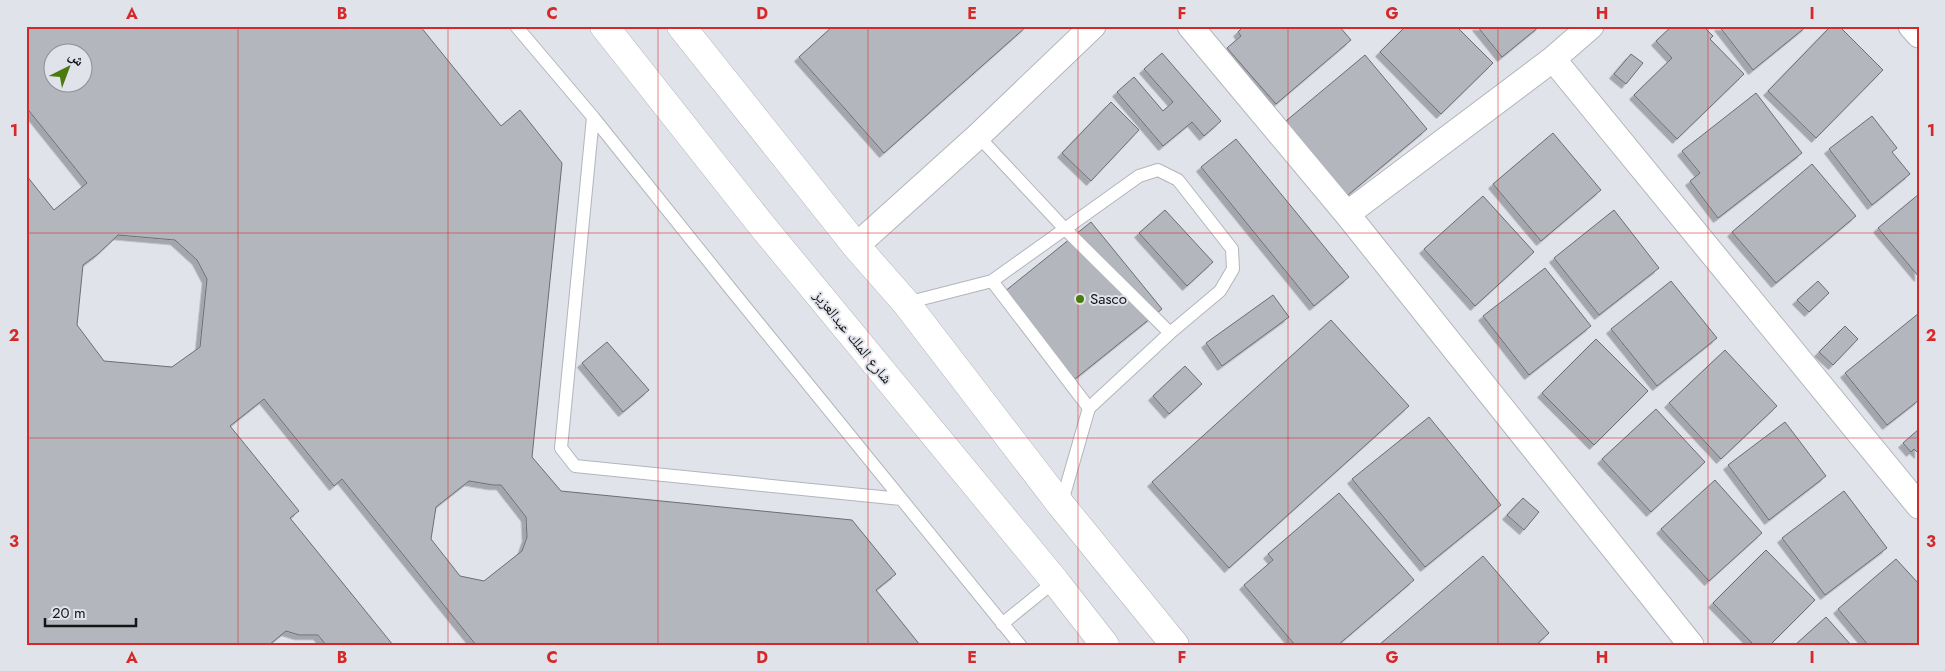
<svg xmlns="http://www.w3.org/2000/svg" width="1945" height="671" font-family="Jost,'Noto Naskh Arabic',sans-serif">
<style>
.building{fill:#b4b6bd;stroke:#6c6e74;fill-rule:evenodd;filter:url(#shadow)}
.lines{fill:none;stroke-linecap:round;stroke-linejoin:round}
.lane-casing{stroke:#b2b5bb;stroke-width:14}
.street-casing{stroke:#b2b5bb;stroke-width:27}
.secondary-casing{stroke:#b2b5bb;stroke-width:29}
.lane{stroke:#fff;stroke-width:12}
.street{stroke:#fff;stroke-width:25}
.secondary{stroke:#fff;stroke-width:28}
.grid{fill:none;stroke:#d62828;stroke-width:1;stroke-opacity:0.55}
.poi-dot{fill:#497c0b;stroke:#e1e3ea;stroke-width:2}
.labels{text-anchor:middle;stroke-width:4;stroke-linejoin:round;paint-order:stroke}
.poi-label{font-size:15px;fill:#151518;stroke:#e1e3ea;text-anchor:start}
.street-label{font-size:15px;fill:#151518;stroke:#e1e3ea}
.neatline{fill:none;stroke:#d62828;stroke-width:2}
.grid-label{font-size:16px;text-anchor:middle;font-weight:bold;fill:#d62828}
</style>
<defs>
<filter id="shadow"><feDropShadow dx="-4.5" dy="4.5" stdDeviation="0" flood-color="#0004"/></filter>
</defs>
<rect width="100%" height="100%" fill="#e1e3ea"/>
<path class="building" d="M26,26H420L501,126L520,110L562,163L532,457L561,491L852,520L896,574L876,590L920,645H476L342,479L334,486L264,399L230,426L299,511L290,518L393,645H326L318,635H299L286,631L269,645H26V175L54,210L87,183L26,107ZM52,52H82V82H52ZM118,235L175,240L197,260L207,279L200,347L172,367L104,361L77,325L83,265L98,254ZM469,481L493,485H501L526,517L527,537L522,551L484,581L460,576L431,539L436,507Z
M833,26H1027L884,153L799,57Z
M1244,26H1339L1351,40L1276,104L1227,48L1241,36L1238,32Z
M1406,26H1456L1493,63L1441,114L1380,52Z
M1477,26H1540L1502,57Z
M1672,26H1703L1713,36L1710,39L1744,74L1677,139L1634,95L1672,58L1656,41Z
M1719,26H1807L1753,70Z
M1831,26H1839L1883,70L1816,138L1768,91Z
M1162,53L1221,121L1204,136L1192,122L1163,146L1117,92L1134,77L1163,111L1173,102L1144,69Z
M1631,54L1643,63L1626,84L1614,74Z
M1365,55L1427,129L1342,200L1280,126Z
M1756,93L1802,153L1718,218L1690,181L1700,173L1682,151Z
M1111,102L1139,130L1091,181L1062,153Z
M1872,116L1897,148L1892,152L1910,174L1872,205L1829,149Z
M1553,133L1601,190L1541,241L1493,184Z
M1236,139L1349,277L1314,306L1201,167Z
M1812,164L1856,216L1776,283L1732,232Z
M1919,194V277L1878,228Z
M1483,196L1534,252L1475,306L1424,249Z
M1165,210L1213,262L1187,286L1139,233Z
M1614,210L1659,268L1599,315L1554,258Z
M1091,222L1162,309L1075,379L1004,292Z
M1545,268L1591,326L1529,375L1483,316Z
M1671,281L1717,338L1657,386L1611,329Z
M1818,281L1829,293L1809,312L1797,300Z
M1273,295L1289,317L1222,366L1206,343Z
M1919,313V400L1887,425L1845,373Z
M1331,320L1409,406L1229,568L1152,482Z
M1845,326L1858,339L1833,365L1819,352Z
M1596,339L1648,391L1594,445L1542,393Z
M607,342L649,390L623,412L582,363Z
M1725,350L1777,406L1721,459L1669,403Z
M1185,366L1202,384L1169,414L1153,396Z
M1656,409L1705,462L1651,512L1602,459Z
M1429,417L1501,505L1425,567L1352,479Z
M1785,422L1826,476L1769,520L1728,465Z
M1919,429V454L1914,449L1911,452L1903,443Z
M1715,480L1762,533L1709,581L1661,529Z
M1844,491L1887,548L1825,595L1782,538Z
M1339,493L1414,580L1338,645H1295L1244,585L1273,560L1268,554Z
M1523,498L1539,512L1524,530L1507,515Z
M1766,550L1815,600L1770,645H1754L1713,603Z
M1483,556L1549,633L1536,645H1379Z
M1896,559L1919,584V645H1868L1838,609Z
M1826,617L1851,645H1795Z"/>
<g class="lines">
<defs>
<path id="lane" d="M516,26L593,117L734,293L1020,645
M593,117L561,448L575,466L901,499
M978,136L1064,228L1170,333
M992,281L1139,176L1158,170L1178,180L1232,249L1233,269L1220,291L1170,333L1089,408
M906,303L992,281L1089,408L1061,505
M1002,624L1055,581"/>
<path id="street" d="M1190,26L1347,214L1691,645
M1911,26L1919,35
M1553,59L1919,506
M1347,214L1553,59L1591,26
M856,246L978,136L1093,26"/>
<path id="secondary" d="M604,26L763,227L1055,581L1105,645
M681,26L856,246L906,303L1061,505L1175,645"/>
</defs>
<use href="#lane" class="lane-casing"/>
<use href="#street" class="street-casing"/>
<use href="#secondary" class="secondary-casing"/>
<use href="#lane" class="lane"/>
<use href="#street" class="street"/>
<use href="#secondary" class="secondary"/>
</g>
<path class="grid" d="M238,26V645M448,26V645M658,26V645M868,26V645M1078,26V645M1288,26V645M1498,26V645M1708,26V645M26,233H1919M26,438H1919"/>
<circle class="poi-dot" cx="1080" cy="299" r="5"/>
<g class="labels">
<g class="poi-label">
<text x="1090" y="304">Sasco</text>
</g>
<g class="street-label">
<text transform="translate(853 337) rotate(51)" y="5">شارع الملك عبدالعزيز</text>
</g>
</g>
<rect width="1945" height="671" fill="none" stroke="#e1e3ea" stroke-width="55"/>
<g transform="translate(68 68) rotate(42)"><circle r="24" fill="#e1e3ea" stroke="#8f9196"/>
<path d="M0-4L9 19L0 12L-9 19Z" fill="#497c0b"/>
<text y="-8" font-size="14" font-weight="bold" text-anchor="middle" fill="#151518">ش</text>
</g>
<path d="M45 618v8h91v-8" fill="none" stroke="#151518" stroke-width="2.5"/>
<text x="52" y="618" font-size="15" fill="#151518" stroke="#e1e3ea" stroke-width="4" paint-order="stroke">20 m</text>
<rect x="28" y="28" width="1890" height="616" class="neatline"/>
<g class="grid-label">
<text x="132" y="19">A</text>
<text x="342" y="19">B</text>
<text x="552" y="19">C</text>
<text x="762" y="19">D</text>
<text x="972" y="19">E</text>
<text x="1182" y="19">F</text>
<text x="1392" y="19">G</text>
<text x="1602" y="19">H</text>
<text x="1812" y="19">I</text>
<text x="14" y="136">1</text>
<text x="1931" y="136">1</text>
<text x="14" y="341">2</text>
<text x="1931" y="341">2</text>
<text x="14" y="547">3</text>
<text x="1931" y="547">3</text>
<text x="132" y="663">A</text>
<text x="342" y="663">B</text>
<text x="552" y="663">C</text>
<text x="762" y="663">D</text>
<text x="972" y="663">E</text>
<text x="1182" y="663">F</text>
<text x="1392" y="663">G</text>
<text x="1602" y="663">H</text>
<text x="1812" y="663">I</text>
</g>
</svg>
